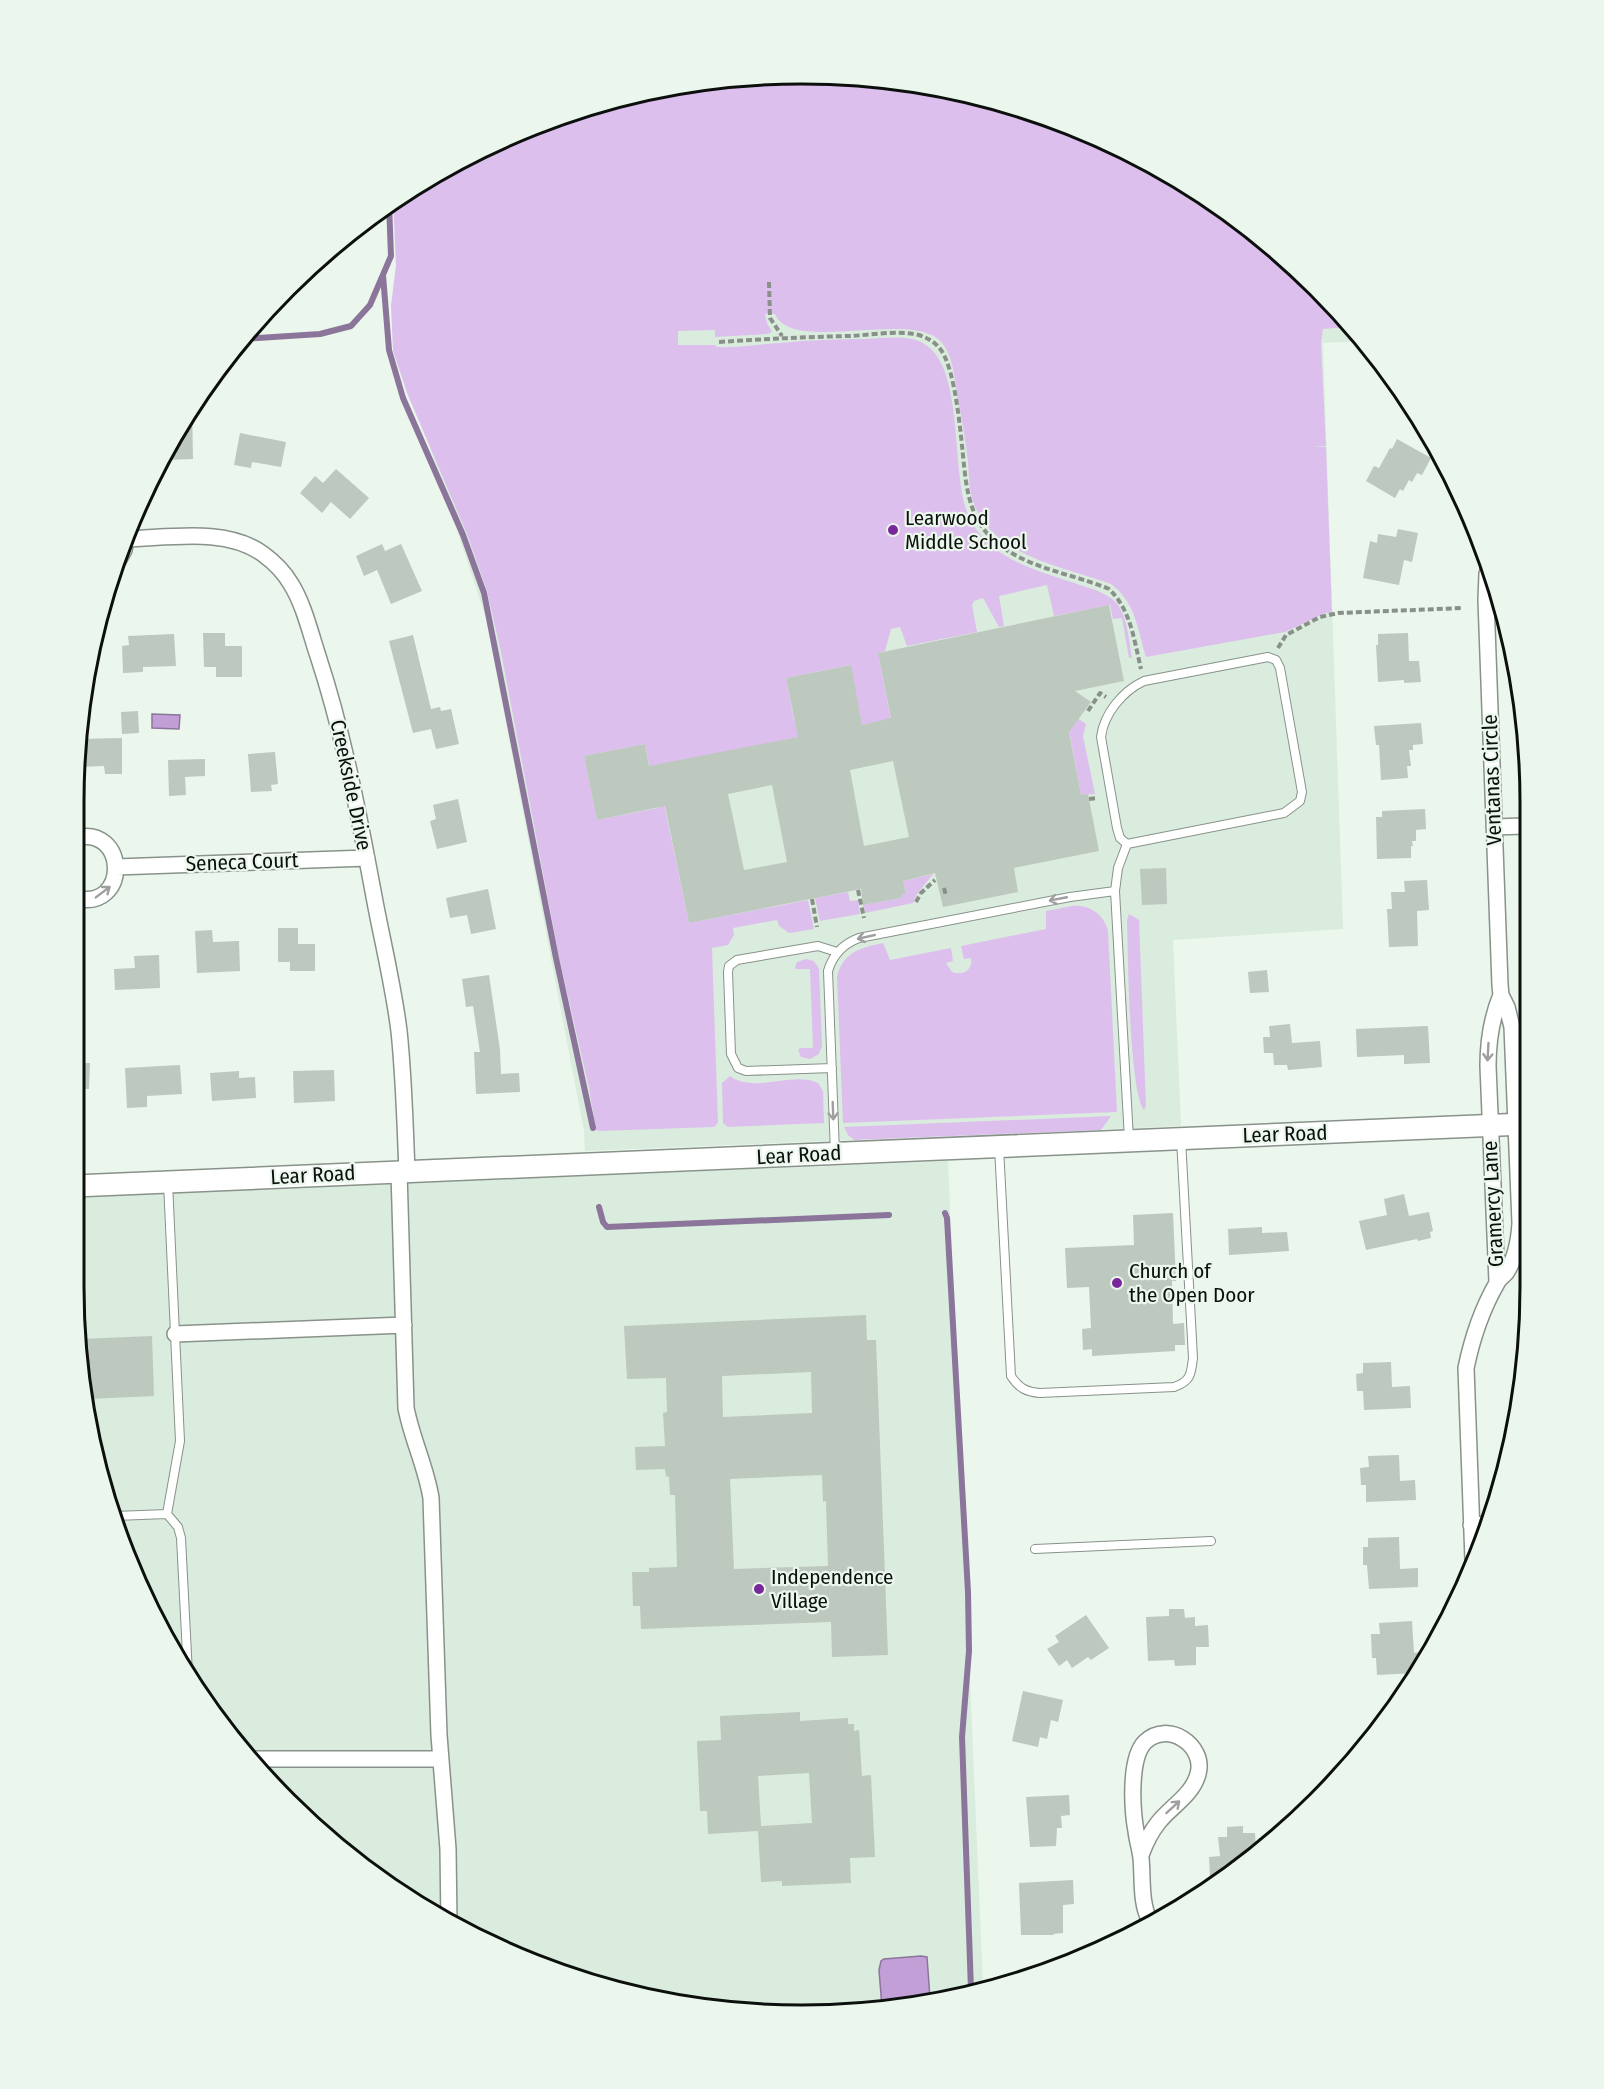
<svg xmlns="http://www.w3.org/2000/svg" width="1604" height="2089" font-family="'Fira Sans Condensed',sans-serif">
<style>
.built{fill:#daecdd}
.green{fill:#ddbfee}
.water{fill:#c2a0d7;stroke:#8b759a;stroke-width:1.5}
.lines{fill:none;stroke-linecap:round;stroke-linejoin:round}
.stream{stroke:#8b759a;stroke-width:6}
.building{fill:#bdc8be;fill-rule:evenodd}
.lane-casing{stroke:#88928a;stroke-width:10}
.street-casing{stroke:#88928a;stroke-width:18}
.secondary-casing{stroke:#88928a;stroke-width:24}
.path{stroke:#889089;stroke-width:4;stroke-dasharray:6 3;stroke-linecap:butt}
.lane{stroke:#fff;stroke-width:8}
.street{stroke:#fff;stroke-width:15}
.secondary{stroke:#fff;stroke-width:21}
.oneway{stroke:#9e9f9e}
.poi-dot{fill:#77299b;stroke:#ebf6ec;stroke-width:2}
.labels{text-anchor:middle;stroke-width:4.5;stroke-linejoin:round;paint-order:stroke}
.poi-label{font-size:21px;fill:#0c100d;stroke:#ebf6ec;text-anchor:start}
.street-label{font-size:21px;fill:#0c100d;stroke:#ebf6ec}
.rim{fill:none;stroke:#0c100d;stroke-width:3}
</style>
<rect width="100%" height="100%" fill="#ebf6ec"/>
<path class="built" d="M802,74L944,88L1081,129L1207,196L1317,287L1361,341L1323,343L1343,929L1173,940L1181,1126L585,1151L584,1131L486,618L401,360L393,200L524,129L660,87Z
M948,1161L983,1987L849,2014H754L614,1991L438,1918L287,1802L171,1652L98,1476L74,1287V1197Z"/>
<path class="green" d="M802,74L944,88L1081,129L1207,196L1317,287L1350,327L1323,329L1321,343L1326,446L1313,447H1326L1332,613H1325L1285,632L1146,657C1137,628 1136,603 1111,584C1065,567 994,557 974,504C969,492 969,476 968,463C966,444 963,424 959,405C955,385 955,359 942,343C914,308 792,355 775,314H765L767,323L772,332L767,334L715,337V330L678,331V345H715L717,347C738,348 759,344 780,343C809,340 838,339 867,339C884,338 905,335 921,342C968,364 948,479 971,521C995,563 1041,571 1083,586C1095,590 1110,594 1118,605C1128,620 1129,641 1132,658H1129L1122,618L1113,619L1110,605L1054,616L1047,585L999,596L1004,626L999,627L983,598L974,601L972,605L977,632L907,646L900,627L891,629L885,651L878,653L892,725L884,720L862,725L850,665L786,678L794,720L812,734L650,769L645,744L584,756L597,820L658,808L664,804L689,923L808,900L814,929L789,933L779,926L777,920L733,928L734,935L728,945L712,948L718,1123L714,1127L600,1131L596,1130L589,1088L559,957L501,652L487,591L467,534L407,393L393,351L391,306L396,265L393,199L524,129L660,87Z
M1070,713L1086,724L1083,736L1095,794L1081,795L1066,714Z
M933,874L917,894L913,903L865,913L863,905L901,898V895L906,894L903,881Z
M848,892L850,901L858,900L860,914L820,921L815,898Z
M1072,906C1089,904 1104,914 1108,931L1117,1112L843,1123L837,977C843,952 860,948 883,943L890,960L951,948L953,961L946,963L952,972C963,976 973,970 971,958L964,959L961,946L1046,929V911Z
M1129,914L1139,920L1146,1106L1144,1110C1129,1091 1128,952 1127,920Z
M806,959L814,961L819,969L822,1046L819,1054L810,1059L801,1057L798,1050L800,1048H813L810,969H796L795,967L797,962Z
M730,1076C755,1094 791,1071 818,1083L823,1091L824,1123L728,1127L723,1123L722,1083Z
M1111,1116L1101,1130L854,1140L848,1135L844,1127Z"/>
<path class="water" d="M152,714L180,715L179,729L152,728Z
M921,1956L927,1957L930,1998L882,2007L879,1970L881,1961L884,1959Z"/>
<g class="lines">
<path class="stream" d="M383,275L389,350L403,398L463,535L484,593L556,958L593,1128
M241,339L320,334L351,326L370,305L391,256L389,203
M599,1207L603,1222L607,1227L889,1215
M945,1213L947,1218L968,1592L969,1651L962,1737L971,1990"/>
</g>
<path class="building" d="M192,409L193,459L161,460L174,439Z
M240,433L286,442L281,467L252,462L251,468L234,465Z
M1397,439L1431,458L1422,475L1417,473L1412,482L1409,480L1403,491L1400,489L1395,498L1366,481L1374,466L1379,468L1390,448L1392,449Z
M336,469L369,498L350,519L331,502L322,513L300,493L315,476L323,483Z
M1398,529L1418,533L1412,562L1404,560L1399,585L1363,578L1370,541L1377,543L1378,534L1396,537Z
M382,544L385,551L401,544L422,591L391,604L377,570L364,576L356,556Z
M1109,605L1124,681L1075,691L1091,702L1069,732L1081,795L1088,794L1099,851L1014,868L1018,892L943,907L935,873L903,881L906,894L901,895V898L863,905L861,889L689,923L665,806L597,820L584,756L645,744L649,766L798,737L786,678L851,665L862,725L891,718L878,653ZM893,761L909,837L864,846L850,770ZM772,785L787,862L744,870L728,794Z
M203,633H225V646H242V677H216V667H204Z
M1408,633L1409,661H1419L1421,682L1404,683V680L1378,682L1376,645H1378V634Z
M174,634L176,666L143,667V672L123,673L122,646L129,645L128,636Z
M413,635L431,709L440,707L441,711L451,709L459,744L436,749L431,729L413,733L389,641Z
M138,711L139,733L122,734L121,712Z
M1421,723L1423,744L1413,745V750H1409L1411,766H1407L1408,778L1381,780L1379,745H1376L1374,726Z
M122,738V774H105L104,766L80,767L79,739Z
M275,752L278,784L271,785L272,791L251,792L248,754Z
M205,759V776L185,777L186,795L169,796L168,760Z
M458,799L467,842L437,849L430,821L436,819L433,805Z
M1425,809L1426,829L1416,830V841H1412L1413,846H1411V858L1377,859L1376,817H1382V811Z
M1166,868L1167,904L1142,905L1140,869Z
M1427,880L1429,910L1417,911L1418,946L1389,947L1387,909H1392L1391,892H1405L1404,881Z
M488,889L496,929L471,934L467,915L450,918L446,898Z
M278,928H298V944H315V971H290V962H278Z
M212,930L213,942L239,941L240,971L197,973L195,931Z
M159,955L160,988L115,990L114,969L135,968L134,956Z
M1267,970L1269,992L1250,993L1248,972Z
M489,975L500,1050L501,1074L519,1073L520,1092L476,1094L474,1052H480L473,1006L466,1007L462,979Z
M1290,1024L1292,1043L1320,1041L1322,1067L1288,1070L1287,1065H1274L1273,1053H1264L1263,1037H1270L1269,1026Z
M1428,1026L1430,1063L1404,1064V1055L1357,1057L1356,1029Z
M74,1063H90L89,1089H74Z
M180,1065L182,1094L147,1096V1107L127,1108L125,1068Z
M334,1070L335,1101L294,1103L293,1071Z
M239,1071V1078L255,1077L256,1098L212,1101L210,1073Z
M1404,1194L1409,1216L1429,1212L1433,1231L1430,1232L1431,1238L1418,1241L1417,1239L1366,1250L1359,1221L1387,1215L1384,1199Z
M1173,1213L1176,1281H1172L1173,1324L1184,1323L1185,1345H1175V1351L1092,1356V1349L1083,1350L1082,1329L1091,1328L1089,1287L1067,1288L1065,1248L1134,1245L1133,1215Z
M1262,1227V1233L1287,1232L1289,1251L1229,1255L1228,1229Z
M866,1315L867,1340H876L888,1655L832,1657L831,1622L641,1629L640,1606H633L632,1572H649V1568L677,1567L675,1495H670L669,1477L666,1476L665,1469L636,1470L635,1447L665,1446L663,1413L667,1412L666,1378L627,1379L624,1326ZM811,1372L812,1413L723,1417L722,1376ZM822,1475L823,1502L826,1501L828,1566L734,1569L730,1479Z
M152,1336L154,1396L88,1399L80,1339Z
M1391,1362L1392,1387L1410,1386L1411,1408L1364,1410L1363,1391H1357L1356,1374L1363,1373V1363Z
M1399,1455L1400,1481L1415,1480L1416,1500L1366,1502V1485H1361L1360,1468L1369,1467L1368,1456Z
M1399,1537L1400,1569L1418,1568V1587L1369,1589L1367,1565H1363V1547H1368V1538Z
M1169,1609H1184L1185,1618L1195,1617V1626L1208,1625L1209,1647H1196V1665L1175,1666L1174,1660L1148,1661L1146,1617L1169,1616Z
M1086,1615L1109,1648L1091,1660L1088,1657L1072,1668L1067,1660L1059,1666L1047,1649L1059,1642L1055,1636Z
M1412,1621L1414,1653L1421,1652L1422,1663L1417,1673L1377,1675L1376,1658H1372L1371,1634H1380L1379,1623Z
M1023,1691L1063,1700L1058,1722L1051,1720L1047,1739L1040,1737L1038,1747L1012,1741Z
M800,1712V1721L848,1718V1724H854V1731L859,1730L862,1776L871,1775L875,1857L850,1858L851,1883L782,1886V1881L761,1882L758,1831L708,1834L707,1811H700L697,1741L721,1740L720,1716ZM809,1773L812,1823L761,1826L758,1776Z
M1069,1795L1070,1815L1061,1816L1062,1828H1057L1056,1846L1030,1847L1026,1797Z
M1243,1826V1833H1255L1256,1852L1226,1877L1210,1878L1209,1857L1220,1856L1218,1837H1227V1827Z
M1073,1880L1074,1904L1063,1905V1933L1053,1934L1054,1935H1021L1019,1883Z"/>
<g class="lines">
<defs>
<path id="lane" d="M1268,657L1276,660L1280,668L1302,792L1300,801L1284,813L1127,844L1120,838L1117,828L1101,737C1104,713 1123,691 1144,681Z
M1127,844L1118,868L1115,891L1129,1139
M832,1068L746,1071L738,1068L731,1054L728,972L729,966L737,960L818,946L837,952
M999,1147L1011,1376C1019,1388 1026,1392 1040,1393L1174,1387C1191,1381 1191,1374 1193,1358L1181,1139
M835,1153L828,971C833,954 843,944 859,938L1070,897L1115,891
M167,1514L180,1441L168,1183
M115,1516L167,1514L178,1527L181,1538L188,1674
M1035,1549L1211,1541"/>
<path id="street" d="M126,539C169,538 226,527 263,554C274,562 284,572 291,584C304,605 310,632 318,656C345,738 360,822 376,907C384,948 394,990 399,1031C404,1078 405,1125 407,1172
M118,561L124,550L126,540
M1494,827L1524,826
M116,867L367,858
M75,898C130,912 128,824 75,838
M399,1172L406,1408C412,1439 426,1467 431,1498L439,1735L448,1849L449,1923
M1497,1282L1488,1066C1488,1041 1491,1019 1501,995
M175,1334L404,1325
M1471,1525L1490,1524
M1473,1560L1466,1368C1472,1339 1482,1309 1497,1283C1499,1279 1503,1276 1506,1273C1516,1258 1519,1241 1520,1223L1512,1027L1507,1007L1501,995L1500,985L1486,600L1487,574L1490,564
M254,1759H441
M1141,1855C1145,1844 1150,1833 1158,1823C1171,1806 1192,1796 1198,1774C1206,1745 1167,1720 1145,1742C1129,1758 1132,1809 1136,1831C1137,1840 1140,1849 1141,1858C1143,1878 1140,1903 1150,1921"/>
<path id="secondary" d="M74,1186L1524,1124"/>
</defs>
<use href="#lane" class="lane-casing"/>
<use href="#street" class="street-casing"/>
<use href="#secondary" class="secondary-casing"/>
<path class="path" d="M769,282L770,318L782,336
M719,342C763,339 806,337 850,336C872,335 897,330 919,335C928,338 935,342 941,350C956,371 961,437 964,465C967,495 972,522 996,542C1028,569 1071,573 1109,589C1131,610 1134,640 1141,669
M1278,648L1286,635L1320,617L1338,613L1463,608
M1088,711L1100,693L1106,697
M1089,799L1098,798
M944,888L946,896
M858,890L864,918
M812,899L817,927
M916,902L921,893L935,880"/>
<use href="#lane" class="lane"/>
<use href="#street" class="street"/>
<use href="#secondary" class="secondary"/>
</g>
<defs><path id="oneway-shaft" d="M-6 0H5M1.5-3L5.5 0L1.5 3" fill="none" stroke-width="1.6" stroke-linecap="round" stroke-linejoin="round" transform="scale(1.5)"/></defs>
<g class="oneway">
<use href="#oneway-shaft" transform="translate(103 892) rotate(-37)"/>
<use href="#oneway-shaft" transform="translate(1058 899) rotate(169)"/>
<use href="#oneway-shaft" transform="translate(866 937) rotate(167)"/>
<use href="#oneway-shaft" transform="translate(1488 1052) rotate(93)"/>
<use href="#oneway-shaft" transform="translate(833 1111) rotate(88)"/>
<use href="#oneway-shaft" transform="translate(1173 1807) rotate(-42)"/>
</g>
<g class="poi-dot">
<circle cx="893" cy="530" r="6"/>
<circle cx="1117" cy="1283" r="6"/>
<circle cx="759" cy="1589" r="6"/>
</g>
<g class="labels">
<g class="poi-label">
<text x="905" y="525">Learwood<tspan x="905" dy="24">Middle School</tspan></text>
<text x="1129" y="1278">Church of<tspan x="1129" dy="24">the Open Door</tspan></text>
<text x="771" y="1584">Independence<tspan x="771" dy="24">Village</tspan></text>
</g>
<g class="street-label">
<text transform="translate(1492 780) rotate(-92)" y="7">Ventanas Circle</text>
<text transform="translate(351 785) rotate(78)" y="7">Creekside Drive</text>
<text transform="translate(242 862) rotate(-2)" y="7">Seneca Court</text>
<text transform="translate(1285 1134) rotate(-2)" y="7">Lear Road</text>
<text transform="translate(799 1155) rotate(-3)" y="7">Lear Road</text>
<text transform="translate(313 1175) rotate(-3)" y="7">Lear Road</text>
<text transform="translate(1493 1204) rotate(-93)" y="7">Gramercy Lane</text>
</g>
</g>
<path d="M0 0H1604V2089H0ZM802 84H802A718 718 0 0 1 1520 802V1287A718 718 0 0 1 802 2005H802A718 718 0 0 1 84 1287V802A718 718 0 0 1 802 84Z" fill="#ebf6ec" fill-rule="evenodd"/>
<path class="rim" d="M802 84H802A718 718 0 0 1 1520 802V1287A718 718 0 0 1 802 2005H802A718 718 0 0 1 84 1287V802A718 718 0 0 1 802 84Z"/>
</svg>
